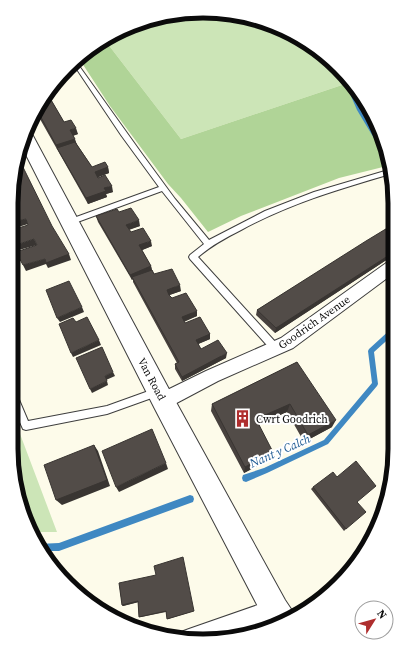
<svg xmlns="http://www.w3.org/2000/svg" width="406" height="652" font-family="'Source Serif 4',serif">
<style>
.green{fill:#cce5b7}
.forest{fill:#b0d497}
.lines{fill:none;stroke-linecap:round;stroke-linejoin:round}
.stream{fill:#3f88c2;fill-rule:evenodd}
.service-casing{stroke:#3e3e3e;stroke-width:2}
.minor-casing{stroke:#3e3e3e;stroke-width:2}
.tertiary-casing{stroke:#3e3e3e;stroke-width:2}
.service{fill:#fff;fill-rule:evenodd}
.minor{fill:#fff;fill-rule:evenodd}
.tertiary{fill:#fff;fill-rule:evenodd}
.wall{fill:#47413e}
.shaded-wall{fill:#393532}
.building{fill:#524c48;stroke:#393532}
.labels{text-anchor:middle;stroke-width:4;stroke-linejoin:round;paint-order:stroke}
.street-label{font-size:11px;fill:#0b0b0b;stroke:#fff}
.poi-label{font-size:11px;fill:#0b0b0b;stroke:#fff;text-anchor:start}
.water-label{font-size:12px;font-style:italic;fill:#1e5a92;stroke:#fff}
.rim{fill:none;stroke:#0b0b0b;stroke-width:5}
</style>
<rect width="100%" height="100%" fill="#fdfbea"/>
<path class="green" d="M178,13L253,18L320,51L348,83L181,139L104,39L107,37Z
M11,410L57,532H32L21,510L11,449Z"/>
<path class="forest" d="M104,39L181,139L348,83L359,110L380,144L387,166L339,178L241,216L208,232L181,198L168,184L110,106L80,60Z"/>
<g class="lines">
<path class="stream" d="M345,81L351,86L361,110L379,138L381,145H378L357,110L345,82Z
M394,327V334L374,352L378,384L377,386L328,444L267,473L246,482L243,481L242,478L243,475L264,468L324,440L372,383L368,351L369,349L392,328Z
M190,495L193,496L194,499L193,502L59,551H41L38,544L59,543Z"/>
<defs>
<path id="service" d="M77,63L142,154L175,199L209,240L265,211L314,192L385,171H387V175C336,190 289,204 241,230C225,238 212,245 198,257L279,346L280,349L279,352L276,353L273,352L190,259L189,257L190,255L204,244L162,191L72,224H68L66,222L68,220L159,187L121,135L74,65Z
M11,387L14,388L28,421L107,406L157,388L160,389L161,392L160,395L107,414L26,430L23,429L11,402Z"/>
<path id="minor" d="M394,259V273L293,348L218,381L169,407L163,409L157,407L154,401L157,395L206,371L281,338L389,261Z
M275,599L283,602L286,610L283,618C250,631 214,645 179,638L181,632L189,629Z"/>
<path id="tertiary" d="M26,129L30,130L32,134L171,393L285,600L295,615L270,627L265,620L155,409L21,145Z"/>
</defs>
<use href="#service" class="service-casing"/>
<use href="#minor" class="minor-casing"/>
<use href="#tertiary" class="tertiary-casing"/>
<use href="#service" class="service"/>
<use href="#minor" class="minor"/>
<use href="#tertiary" class="tertiary"/>
</g>
<path class="wall" d="M47,93L64,122L78,134L73,136L76,143L92,167H108L109,173L98,177L113,192L106,194L107,197L88,204L36,112Z
M96,216L140,226L129,230L131,232L152,246L142,250L151,266L152,270L154,274L181,291L169,295L172,298L197,316L184,322L185,323L210,334V339L198,344L201,349L226,358L182,381L175,369V364L177,363L133,282V279L132,280L98,222Z
M394,224V255L275,333L256,315L257,310Z
M297,362L332,427L304,442L287,412L259,424L271,459L244,473L211,411L212,404Z
M313,487L357,502L346,529L344,531L311,489Z
M119,583L194,611L168,619H167L166,612L141,617H139L138,602L123,606L122,605Z"/>
<path class="shaded-wall" d="M76,128L78,134L71,136L70,130Z
M75,139L77,145L57,148L58,151L56,145Z
M108,167L109,173L96,178L95,172Z
M112,186L113,192L106,194L107,197L88,204L86,198L104,188Z
M17,201L19,207L12,209V203Z
M26,219L28,224L12,229V222Z
M139,220L140,226L127,230L126,225Z
M34,239L37,245L19,250L16,245Z
M151,241L152,246L140,251L139,245Z
M394,252V255L275,333L276,328Z
M69,254L71,260L48,268L46,264L26,271L23,265L45,259Z
M151,266L152,271L132,277L133,279L132,280L130,275Z
M180,285L181,291L167,296V290Z
M82,307L84,312L60,322L57,318Z
M197,311V316L182,322V317Z
M210,334V339L196,345V340Z
M99,340L101,345L73,357L71,353Z
M227,353L226,358L182,381V377Z
M113,372L115,376L106,380L105,376Z
M107,381L108,385L92,393L90,389Z
M290,404L287,412L254,426L256,419Z
M336,420L332,427L304,442L308,435Z
M94,445L98,451L110,486L62,505L56,500Z
M273,452L271,459L244,473L245,467Z
M166,463L168,469L119,492L116,487Z
M138,601L139,602L123,606L122,605Z"/>
<path class="building" d="M47,93L64,122L71,120L76,128L70,130L75,139L56,145L37,110Z
M75,142L92,167L105,162L108,167L95,172L98,178L105,175L112,186L104,188L106,191L86,198L57,148Z
M18,157L52,226L69,254L46,263L45,259L23,265L16,252L37,245L34,239L16,245L13,239H14L12,234V230L28,225L26,219L12,222V208L19,206L17,201L12,203L13,178Z
M131,208L139,220L126,225L131,232L143,228L151,241L139,245L151,266L130,275L96,216L117,209L119,212Z
M394,224V252L276,328L257,310L366,241Z
M172,269L180,285L167,290L169,295L172,298L186,293L197,311L182,317L185,323L200,317L210,334L196,340L201,349L218,340L227,353L182,377L175,364L179,362L132,277L152,270L154,274Z
M69,281L82,307L57,318L46,290Z
M87,317L99,340L71,353L59,324L73,318L76,322Z
M102,347L113,372L105,376L107,381L90,389L76,358Z
M297,362L336,420L308,435L290,404L256,419L273,452L245,467L212,404Z
M152,429L166,463L116,487L102,451Z
M94,445L107,480L56,500L44,465Z
M356,461L376,486L357,502L366,512L346,529L313,487L333,472L337,477Z
M183,557L194,611L167,619L166,611L139,617L138,601L122,605L119,583L156,575L154,566Z"/>
<defs>
<symbol id="building-bare" viewBox="-9 -9 18 18"><path d="M-4-6H4V6H1V3H-1V6H-4ZM-2.5-4.3h1.7v1.8h-1.7ZM.8-4.3h1.7v1.8H.8ZM-2.5-1h1.7V.8h-1.7ZM.8-1h1.7V.8H.8Z" fill="#af2e2e" stroke="#fff" stroke-width="2.5" paint-order="stroke"/></symbol>
</defs>
<g fill-rule="evenodd">
<use href="#building-bare" x="230" y="406" width="25" height="25"/>
</g>
<g class="labels">
<g class="street-label">
<text transform="translate(314 322) rotate(-35)" y="4">Goodrich Avenue</text>
<text transform="translate(152 379) rotate(62)" y="4">Van Road</text>
</g>
<g class="poi-label">
<text x="256" y="423">Cwrt Goodrich</text>
</g>
<g class="water-label">
<text transform="translate(280 451) rotate(-24)" y="4">Nant y Calch</text>
</g>
</g>
<path d="M0 0H406V652H0ZM203 18H203A185 185 0 0 1 388 203V449A185 185 0 0 1 203 634H203A185 185 0 0 1 18 449V203A185 185 0 0 1 203 18Z" fill="#fff" fill-rule="evenodd"/>
<path class="rim" d="M203 18H203A185 185 0 0 1 388 203V449A185 185 0 0 1 203 634H203A185 185 0 0 1 18 449V203A185 185 0 0 1 203 18Z"/>
<g transform="translate(374 620) rotate(53)"><circle r="19" fill="#ffffff" stroke="#9d9d9d"/>
<path d="M0-3L7 15L0 10L-7 15Z" fill="#af2e2e"/>
<text y="-6" font-size="11" font-weight="bold" text-anchor="middle" fill="#0b0b0b">N</text>
</g>
</svg>
